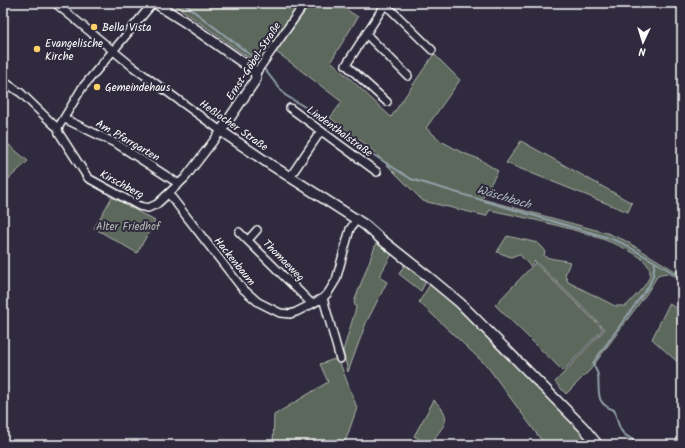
<svg xmlns="http://www.w3.org/2000/svg" width="685" height="448" font-family="Kalam,sans-serif">
<style>
.green{fill:#5c675b;stroke:#aeb3ad}
.lines{fill:none;stroke-linecap:round;stroke-linejoin:round}
.stream{stroke:#92a1ab;stroke-width:2}
.minor-casing{stroke:#fff;stroke-width:10}
.tertiary-casing{stroke:#fff;stroke-width:12}
.minor{stroke:#2f2a3d;stroke-width:7}
.tertiary{stroke:#2f2a3d;stroke-width:9}
.poi-dot{fill:#ffd166;stroke:#2f2a3d;stroke-width:1.5}
.labels{text-anchor:middle;stroke-width:4;stroke-linejoin:round;paint-order:stroke}
.poi-label{font-size:11px;fill:#fff;stroke:#2f2a3d;text-anchor:start}
.street-label{font-size:11px;fill:#fff;stroke:#2f2a3d}
.park-label{font-size:11px;fill:#b6bbb5;stroke:#2f2a3d}
.water-label{font-size:12px;font-style:italic;fill:#aeb8c0;stroke:#2f2a3d}
</style>
<rect width="100%" height="100%" fill="#2f2a3d"/>
<filter id="ink" filterUnits="userSpaceOnUse"><feTurbulence type="fractalNoise" baseFrequency=".025" numOctaves="2"/><feDisplacementMap in="SourceGraphic" scale="8" xChannelSelector="R" yChannelSelector="G"/><feConvolveMatrix kernelMatrix="1 2 1 2 8 2 1 2 1" color-interpolation-filters="sRGB"/></filter>
<g filter="url(#ink)">
<path class="green" d="M172,3H303L259,65Z
M311,3H336L358,17L331,61L391,117L434,54L460,80L426,128L441,141L461,152L479,159L498,171L482,199L607,233L624,240L682,275V280C674,275 667,271 658,275L647,293L590,370L566,394L555,382L605,329L535,261L530,266L519,254L511,257L497,252L507,236L538,243L545,250L544,256C553,260 560,259 570,262L565,275L568,282L615,306H626C632,299 651,282 650,272C649,241 516,216 490,210L486,216L423,201L369,147L330,118L342,102L286,59L276,52Z
M3,140L28,161L3,184Z
M521,141L632,203L628,212L506,163Z
M112,197L155,221L137,253L94,228Z
M377,241L392,254L379,277L387,282L366,323L348,372L343,351L356,308L354,302Z
M535,263L603,329L563,371L495,305Z
M405,264L427,279L421,291L399,274Z
M431,283L468,315L575,422L593,445H545L487,366L419,302Z
M669,304L682,311V366L652,339Z
M338,358L357,408L344,445H273L274,415L328,382L320,364Z
M434,400C456,421 442,425 430,445H428L414,436Z"/>
<g class="lines">
<path class="stream" d="M183,3L257,60L285,95L313,112L335,130L411,179L609,238L622,243L655,262L653,276L648,287L593,363C594,367 597,371 598,375C600,391 594,403 614,410C618,418 617,426 623,433C628,438 634,439 638,445
M655,262L682,278"/>
<defs>
<path id="minor" d="M384,3L432,50
M386,3L346,65L387,102
M366,34L408,76
M256,73L305,3
M3,81L21,93L53,124L58,128L59,133L88,178L139,206L148,208L157,204L185,178L221,131L133,67L55,3
M290,108L377,172
M65,119L117,144L179,184
M58,128L82,88L153,3
M290,177L321,131
M169,194L242,288L258,302L280,313L290,314L296,312L312,304L323,298L328,293L336,280L350,229L357,219
M239,232L312,304
M248,240L257,230
M323,298L340,359"/>
<path id="tertiary" d="M155,3L188,24L255,71L256,79L221,131L268,163L365,225L382,240L430,278L460,303L583,427L598,445"/>
</defs>
<use href="#minor" class="minor-casing"/>
<use href="#tertiary" class="tertiary-casing"/>
<use href="#minor" class="minor"/>
<use href="#tertiary" class="tertiary"/>
</g>
</g>
<g class="poi-dot">
<circle cx="94" cy="27" r="4"/>
<circle cx="37" cy="49" r="4"/>
<circle cx="97" cy="87" r="4"/>
</g>
<g class="labels">
<g class="poi-label">
<text x="102" y="31">Bella Vista</text>
<text x="45" y="47">Evangelische<tspan x="45" dy="13">Kirche</tspan></text>
<text x="105" y="91">Gemeindehaus</text>
</g>
<g class="street-label">
<text transform="translate(253 61) rotate(-57)" y="4">Ernst-Göbel-Straße</text>
<text transform="translate(234 125) rotate(35)" y="4">Heßlocher Straße</text>
<text transform="translate(340 131) rotate(36)" y="4">Lindenthalstraße</text>
<text transform="translate(128 140) rotate(30)" y="4">Am Pfarrgarten</text>
<text transform="translate(122 184) rotate(28)" y="4">Kirschberg</text>
<text transform="translate(284 260) rotate(45)" y="4">Thomaeweg</text>
<text transform="translate(235 261) rotate(51)" y="4">Hackenbaum</text>
</g>
<g class="park-label">
<text x="128" y="230">Alter Friedhof</text>
</g>
<g class="water-label">
<text transform="translate(504 197) rotate(17)" y="4">Wäschbach</text>
</g>
</g>
<rect width="685" height="448" fill="none" stroke="#2f2a3d" stroke-width="16"/>
<rect x="8" y="8" width="669" height="432" fill="none" stroke="#fff" stroke-width="1.5" filter="url(#ink)"/>
<g transform="translate(643 42) rotate(184)" stroke="#2f2a3d" stroke-width="3" paint-order="stroke">
<path d="M0-3L7 15L0 10L-7 15Z" fill="#ffffff"/>
<text y="-6" font-size="11" font-weight="bold" text-anchor="middle" fill="#ffffff">N</text>
</g>
</svg>
